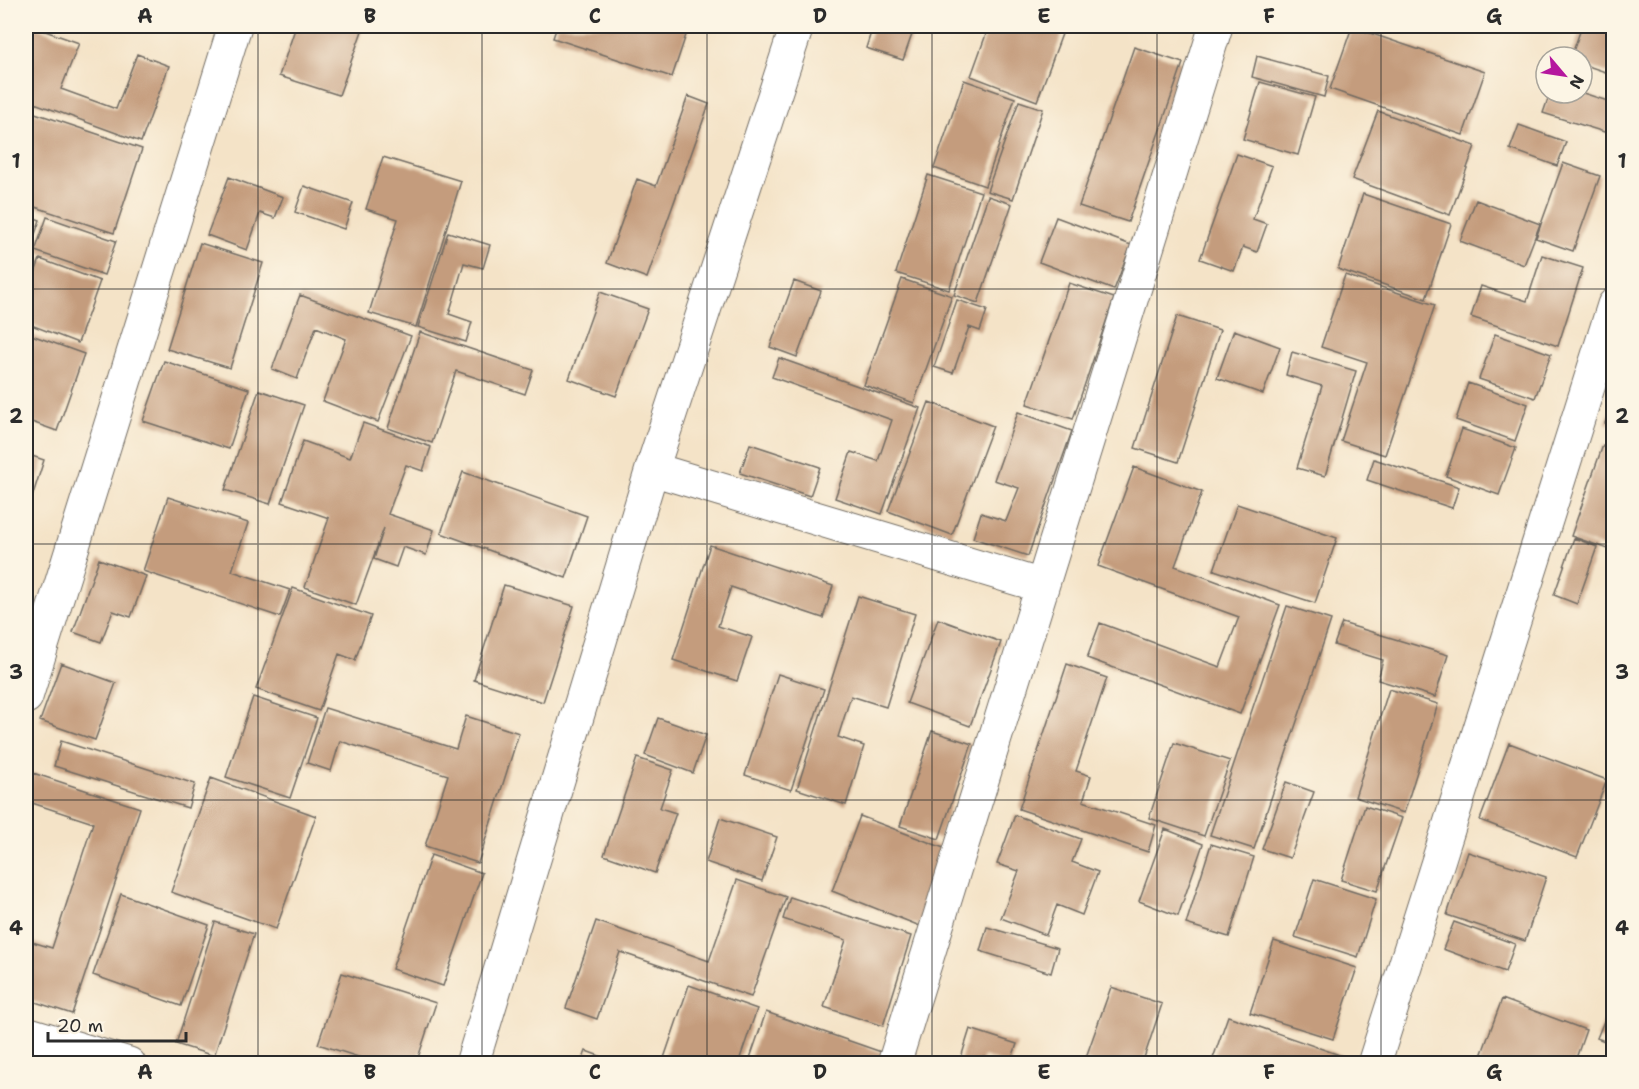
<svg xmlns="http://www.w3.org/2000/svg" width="1639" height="1089" font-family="'Shantell Sans',sans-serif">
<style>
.building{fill:#c49c7d}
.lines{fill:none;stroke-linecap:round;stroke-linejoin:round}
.minor-casing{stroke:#716b62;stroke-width:35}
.minor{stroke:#fff;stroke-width:33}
.grid{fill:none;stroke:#2b2b2b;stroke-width:1.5;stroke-opacity:0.55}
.neatline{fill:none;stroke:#2b2b2b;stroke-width:2}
.grid-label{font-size:20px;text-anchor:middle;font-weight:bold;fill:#2b2b2b}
</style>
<rect width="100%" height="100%" fill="#fcf5e5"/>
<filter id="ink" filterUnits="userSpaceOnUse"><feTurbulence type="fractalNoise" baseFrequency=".0167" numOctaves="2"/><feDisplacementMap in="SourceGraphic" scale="12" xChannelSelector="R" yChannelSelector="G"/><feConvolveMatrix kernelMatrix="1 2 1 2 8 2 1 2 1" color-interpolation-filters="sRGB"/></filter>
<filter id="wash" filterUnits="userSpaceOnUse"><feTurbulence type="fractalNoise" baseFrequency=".008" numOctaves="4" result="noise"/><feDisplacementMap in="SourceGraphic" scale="24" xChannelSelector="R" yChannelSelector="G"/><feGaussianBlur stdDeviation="1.35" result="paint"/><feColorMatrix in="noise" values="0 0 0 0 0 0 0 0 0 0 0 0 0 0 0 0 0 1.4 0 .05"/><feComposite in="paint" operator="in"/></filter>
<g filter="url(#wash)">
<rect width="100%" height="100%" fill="#f4e3c7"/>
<g id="blocks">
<path class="building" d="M31,26L79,43L61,89L116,109L137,54L169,66L141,142L26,100V41Z
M296,26H344L362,31L339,95L279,76Z
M557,26H689L672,77L553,38Z
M873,26H915L903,60L866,48Z
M989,26H1065L1037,101L971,76Z
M1582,26H1614V75L1582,64V57H1571Z
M1352,27L1485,72L1463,135L1330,89Z
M1134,47L1183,63L1128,222L1079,206Z
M1257,56L1329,76L1324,97L1252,77Z
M964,80L1015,98L985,186L934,168Z
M1260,82L1315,97L1298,155L1243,139Z
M1550,93H1583L1614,103V135L1543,113Z
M688,96L709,104L647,278L607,263L637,179L656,186Z
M1019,101L1043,109L1013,199L987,191Z
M26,110L142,149L114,233L26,204Z
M1378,111L1475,146L1450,215L1352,179Z
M1519,125L1566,142L1557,166L1510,149Z
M1237,154L1272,166L1253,219L1267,224L1257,252L1243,247L1234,271L1200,259Z
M383,157L461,181L416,327L369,313L398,219L366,209Z
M1563,163L1600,176L1573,251L1536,238Z
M928,175L981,192L949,290L896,273Z
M229,177L283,197L275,218L260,213L247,250L207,235Z
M304,186L353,203L344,229L295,212Z
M1363,194L1451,224L1426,299L1338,269Z
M988,196L1012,204L978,303L954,295Z
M1476,200L1540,224L1524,265L1460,241Z
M26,215L40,220L29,251L26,249Z
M47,217L116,241L104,275L35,251Z
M1056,217L1131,245L1114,290L1039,262Z
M448,232L490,245L483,268L464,263L449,314L472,322L466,342L418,327Z
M200,243L263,263L230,368L167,349Z
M1542,255L1583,268L1558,346L1471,317L1481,286L1527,301Z
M40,259L100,281L78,343L26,323V298Z
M1345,275L1435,305L1385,455L1341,441L1367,362L1321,347Z
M902,279L952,296L914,403L864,385Z
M794,281L821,291L797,357L770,347Z
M1069,283L1114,298L1073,419L1027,404Z
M600,292L648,309L616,396L569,379Z
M300,295L411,336L378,422L323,401L346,339L316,327L297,379L272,369Z
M957,300L987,310L980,331L969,327L953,373L934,367Z
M1177,316L1220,330L1178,462L1135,448Z
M1234,330L1280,347L1263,394L1217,378Z
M420,332L533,370L525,394L456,371L432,443L388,428Z
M26,333L84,354L57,431L26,420Z
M1495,334L1551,354L1535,398L1479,379Z
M1292,352L1356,371L1325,476L1297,468L1322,386L1286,375Z
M779,358L920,408L882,514L835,498L851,452L878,461L892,420L772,377Z
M164,361L249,389L229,449L143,421Z
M1468,383L1528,404L1515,441L1456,420Z
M259,390L304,405L270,504L225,490Z
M1614,400V426L1605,423Z
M929,402L993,426L952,535L888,511Z
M1018,412L1072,431L1028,556L973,538L981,513L1006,521L1019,488L994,480Z
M363,423L431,447L423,471L406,465L388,514L434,530L426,555L403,547L396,567L374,559L384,528L356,605L305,587L329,518L282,502L303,441L350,458Z
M1462,429L1516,448L1499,495L1446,476Z
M750,444L820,467L810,496L740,473Z
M1603,445L1614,449V551L1571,536Z
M26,454L44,460L26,516Z
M1374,459L1459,487L1452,508L1367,480Z
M1134,467L1202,492L1175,566L1280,605L1240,714L1087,658L1100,623L1220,667L1239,617L1098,566Z
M463,472L587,516L566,578L441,533Z
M168,497L248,523L232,571L290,590L280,617L143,571Z
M1237,504L1337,538L1315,603L1214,570Z
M1574,538L1597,547L1577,604L1554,595Z
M710,545L833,586L823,618L731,587L718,626L752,637L737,681L673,660Z
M99,559L146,576L131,617L113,611L101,642L73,632Z
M504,585L574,606L543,702L474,680Z
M293,588L371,616L355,660L339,654L319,711L256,689Z
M858,596L915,614L886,707L851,696L838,737L864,746L846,805L797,789Z
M1287,606L1331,620L1254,849L1210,835Z
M938,619L1001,642L970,726L907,703Z
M1342,623L1448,655L1435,697L1378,680L1383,660L1334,645Z
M61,663L116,683L95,740L40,721Z
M1067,664L1107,678L1076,771L1091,776L1083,801L1156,825L1148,852L1019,809Z
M778,674L824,689L791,790L745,775Z
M1389,689L1438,704L1404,813L1355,797Z
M253,697L317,718L290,798L226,777Z
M325,708L456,749L466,716L519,733L478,863L425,846L448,775L340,741L331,771L307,763Z
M658,718L706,735L693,773L645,755Z
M932,731L972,744L939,839L900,826Z
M61,741L195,784L188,808L54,766Z
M1174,743L1230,761L1204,836L1149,818Z
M1509,743L1607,780L1577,857L1480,820Z
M637,758L673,770L660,808L676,813L655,873L604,855Z
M33,773L140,808L72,1014L26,999V940L52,948L93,823L26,801Z
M211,778L316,816L276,929L171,892Z
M1286,782L1314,792L1290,858L1262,849Z
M1365,806L1402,818L1377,891L1341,880Z
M1015,815L1081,839L1072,862L1098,872L1082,915L1057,905L1046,935L1001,918L1019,871L997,864Z
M860,816L949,850L920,926L832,891Z
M720,818L777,837L762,881L706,862Z
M1165,829L1203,844L1178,916L1139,901Z
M1211,844L1254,857L1229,937L1186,924Z
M1468,852L1546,877L1525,941L1447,915Z
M431,855L482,873L443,986L392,969Z
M1314,879L1376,899L1358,957L1295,937Z
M737,880L786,897L751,997L620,952L597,1019L566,1008L596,921L709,961Z
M121,894L209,925L181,1006L93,975Z
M790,897L911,936L883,1026L824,1007L846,940L783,919Z
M215,922L254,934L214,1056L176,1044Z
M1454,922L1515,944L1505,972L1443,949Z
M987,927L1058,948L1051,973L980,951Z
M1274,941L1357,968L1333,1039L1250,1013Z
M342,973L436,1003L416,1064H380L318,1044Z
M689,985L757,1009L738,1064H662Z
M1111,987L1162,1004L1142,1064H1095L1085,1060Z
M1614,997V1045L1597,1038Z
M1502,999L1586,1030L1574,1064H1478Z
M766,1012L887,1054L883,1064H748Z
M1228,1016L1348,1058L1346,1064H1211Z
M970,1029L1017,1044L1010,1064H1005L984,1056L981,1064H959Z
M586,1051L619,1063V1064H581Z"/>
</g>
</g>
<g filter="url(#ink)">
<use href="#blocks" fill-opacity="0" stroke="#716b62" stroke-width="1.5"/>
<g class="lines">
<defs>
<path id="minor" d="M652,469L1042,586
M26,697L235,26
M26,1033L129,1064
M472,1064L652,469L797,26
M894,1064L1216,26
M1374,1064L1614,305"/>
</defs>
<use href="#minor" class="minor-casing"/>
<use href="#minor" class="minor"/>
</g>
</g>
<path class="grid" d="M258,26V1064M482,26V1064M707,26V1064M932,26V1064M1157,26V1064M1381,26V1064M26,289H1614M26,544H1614M26,800H1614"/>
<rect width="1639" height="1089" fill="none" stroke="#fcf5e5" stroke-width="66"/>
<g transform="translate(1564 75) rotate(119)"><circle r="28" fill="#fcf5e5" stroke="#a8a49b" stroke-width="1.5"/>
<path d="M0-4.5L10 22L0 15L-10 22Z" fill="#b5179e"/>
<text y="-9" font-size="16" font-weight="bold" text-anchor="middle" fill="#2b2b2b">N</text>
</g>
<path d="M48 1032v9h138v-9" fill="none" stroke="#2b2b2b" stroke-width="3"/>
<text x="57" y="1032" font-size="18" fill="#2b2b2b" stroke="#fcf5e5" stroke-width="4.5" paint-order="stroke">20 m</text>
<rect x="33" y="33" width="1573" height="1023" class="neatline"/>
<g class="grid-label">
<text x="145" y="23">A</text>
<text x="370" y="23">B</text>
<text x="595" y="23">C</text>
<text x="820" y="23">D</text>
<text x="1044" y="23">E</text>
<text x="1269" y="23">F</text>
<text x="1494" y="23">G</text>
<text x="16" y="168">1</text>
<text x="1622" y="168">1</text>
<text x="16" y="423">2</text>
<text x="1622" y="423">2</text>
<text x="16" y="679">3</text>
<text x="1622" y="679">3</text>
<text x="16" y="935">4</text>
<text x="1622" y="935">4</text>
<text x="145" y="1079">A</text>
<text x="370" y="1079">B</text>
<text x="595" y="1079">C</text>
<text x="820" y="1079">D</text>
<text x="1044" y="1079">E</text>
<text x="1269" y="1079">F</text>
<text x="1494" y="1079">G</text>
</g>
</svg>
